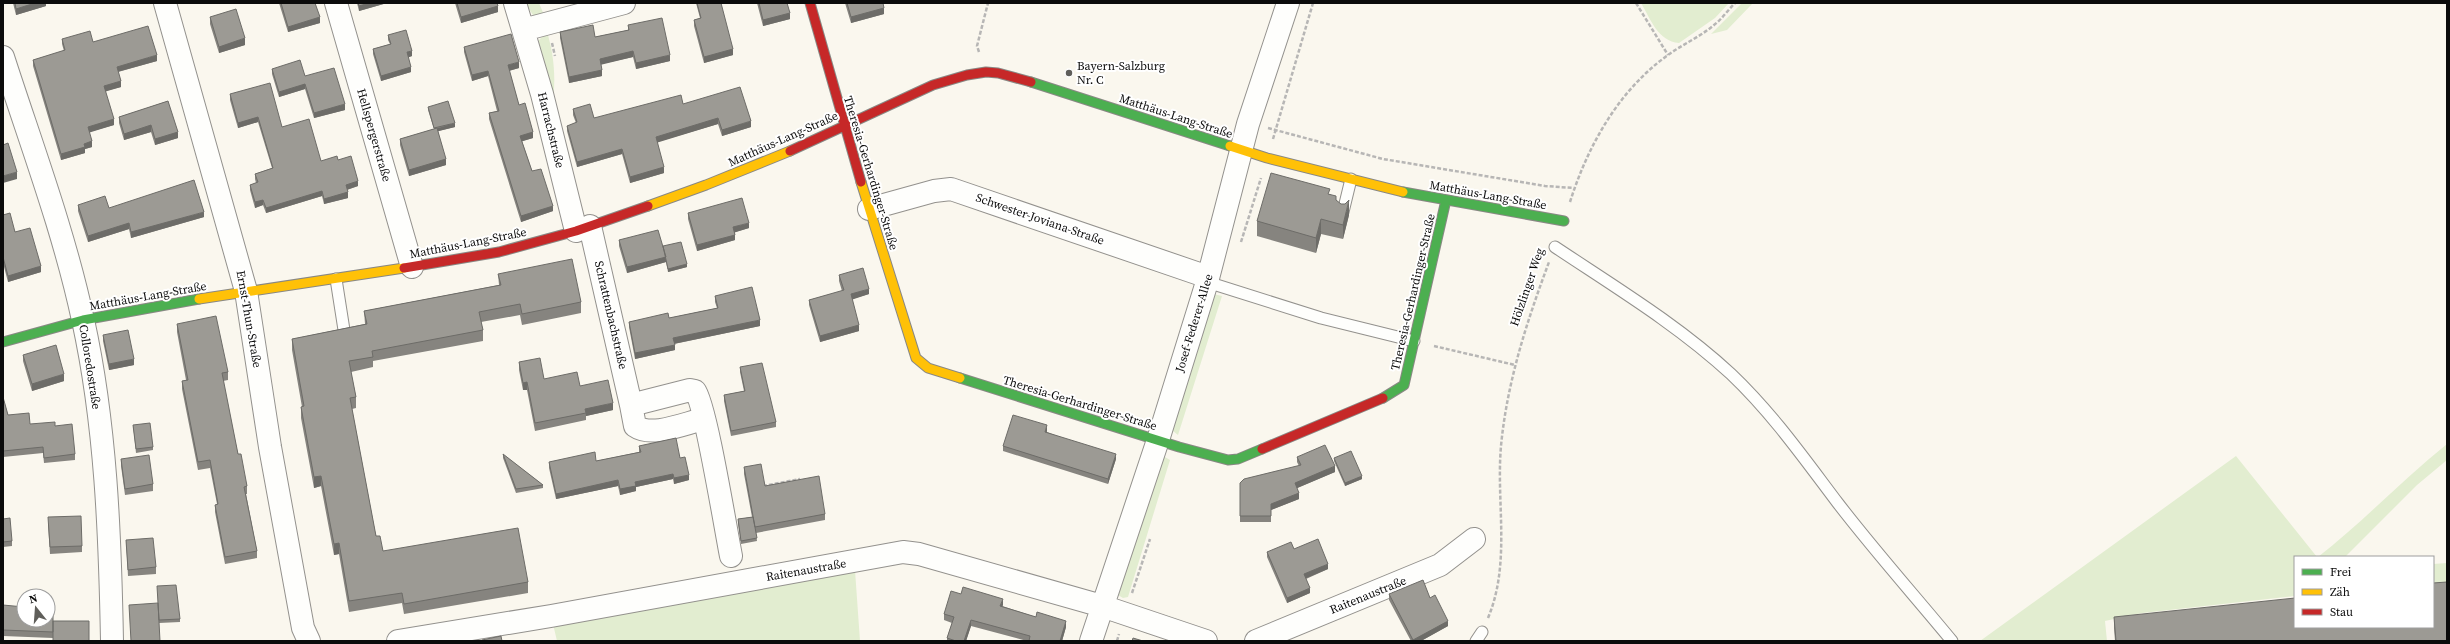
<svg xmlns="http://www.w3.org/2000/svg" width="2450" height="644" font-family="'Source Serif 4',serif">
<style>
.grass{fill:#e2edd0}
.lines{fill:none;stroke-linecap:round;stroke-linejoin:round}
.lane-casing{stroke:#93918d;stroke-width:13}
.street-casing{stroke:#93918d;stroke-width:24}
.fast-casing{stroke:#898884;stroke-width:11}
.slow-casing{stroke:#898884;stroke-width:11}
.jam-casing{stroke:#898884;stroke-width:11}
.path{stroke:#b7b6b5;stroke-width:2.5;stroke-dasharray:4 2;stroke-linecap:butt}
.lane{stroke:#fefefc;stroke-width:11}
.street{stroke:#fefefc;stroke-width:22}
.fast{stroke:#4caf50;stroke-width:9}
.slow{stroke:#ffc107;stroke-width:9}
.jam{stroke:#c62828;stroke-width:9}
.wall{fill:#86847f}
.shaded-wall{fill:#6d6c68}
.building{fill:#9c9a94;stroke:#6d6c68}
.poi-dot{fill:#5f5e5a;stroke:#fff;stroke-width:1.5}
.labels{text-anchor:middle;stroke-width:4;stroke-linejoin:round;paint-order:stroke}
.poi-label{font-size:12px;fill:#0b0b0b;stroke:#fff;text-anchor:start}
.street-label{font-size:12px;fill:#0b0b0b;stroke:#fff}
</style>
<rect width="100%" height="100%" fill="#faf7ee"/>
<path class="grass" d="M525,3H539L544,15H533Z
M1641,3H1729L1715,18L1679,43C1658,41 1651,20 1641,3Z
M1742,3H1753L1727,30L1711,34Z
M547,32C555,58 556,82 552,109L537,42Z
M1209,293L1222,296L1178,435L1173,431L1169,422Z
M2447,444V460L2417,485L2345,557H2318C2363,522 2402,480 2447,444Z
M2236,456L2317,557H2295V596L2142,613L2105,621L2107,641H1980Z
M1165,457L1170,460L1128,597L1123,598L1118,595L1117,590L1158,460Z
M854,556L860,641H557L549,607Z
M2447,563V586L2433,587V564Z"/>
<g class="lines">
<defs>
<path id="lane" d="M1343,212L1351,179
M1555,247C1615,287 1678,325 1731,374C1772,413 1803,457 1837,502C1873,549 1914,595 1952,641
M336,279L344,330
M1207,282L1321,318L1414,341
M1476,641L1482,632"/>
<path id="street" d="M165,3L246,291L270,447L303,628L309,641
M336,3L412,267
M515,3L542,94L576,231
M523,30L624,3
M3,57C31,144 64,231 83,320C106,425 110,534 112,641
M869,209L934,191L951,189L1208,277
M590,226L631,405
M704,419C685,423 652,438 635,426L631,405L690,390L695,391C705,402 726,531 731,556
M398,641L551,616L903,552L919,554L1102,606L1206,641
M1091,641L1158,440L1207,282L1248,124L1288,3
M1256,641L1440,565L1474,539"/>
<path id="fast" d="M1031,82L1230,146
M1403,192L1564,221
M3,342L83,320L199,299
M960,378L1179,447L1228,460L1238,459L1262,449
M1383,398L1404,385L1446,200"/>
<path id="slow" d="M1230,146L1267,158L1403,192
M861,182L916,358L928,368L960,378
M648,206L706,185L790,151
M199,299L404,268"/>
<path id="jam" d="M810,3L861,182
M790,151L933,85L967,75L986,72L998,73L1031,82
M404,268L499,252L576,231L648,206
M1262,449L1383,398"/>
</defs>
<use href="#lane" class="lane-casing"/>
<use href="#street" class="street-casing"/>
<use href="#fast" class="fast-casing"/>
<use href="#slow" class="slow-casing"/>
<use href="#jam" class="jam-casing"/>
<path class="path" d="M1636,3L1668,55
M552,43L555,56
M979,52L977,46L988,3
M1268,128L1383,159L1545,186L1574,188
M1273,139L1313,3
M1570,202C1588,145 1619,90 1668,55C1683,44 1700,37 1714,25C1722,19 1728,10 1735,3
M1241,242L1261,178
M1434,346L1515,365
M763,486L800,479
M1132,593L1150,539
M1488,618C1511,563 1496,503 1501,446C1507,382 1527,321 1549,262
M1117,641L1119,634"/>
<use href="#lane" class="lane"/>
<use href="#street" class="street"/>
<use href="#fast" class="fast"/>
<use href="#slow" class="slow"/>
<use href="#jam" class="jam"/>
</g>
<path class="wall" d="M13,3H46V6L16,15Z
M279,3H315L320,23L288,32Z
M357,3H387L359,11Z
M455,3H497L498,12L461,23Z
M696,3H723L721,4L733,55L704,63L694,26V20L700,18Z
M757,3H787L790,19L763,26Z
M845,3H883L884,14L851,23Z
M210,17L245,45L219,53L210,24Z
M628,25L670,61L636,69L633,57L601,64L602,76L569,83L560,38V32L595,37L628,30Z
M388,35L412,56L408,57L411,72L381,81L373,54V49L390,44L388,40Z
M62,39L93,42L157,61L118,72L121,87L105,91L114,125L89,132L92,147L85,149V153L61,160L33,66V60L64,51L62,44Z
M464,47L519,68L509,71L519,105L533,138L522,141L532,171L553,211L521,222L489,119V113L497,111L488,76L472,81L464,52Z
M272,69L305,76L345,110L314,118L305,89L279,97L272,74Z
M230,94L282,127L321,161L338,160L358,186L347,190L348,198L324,204L322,196L266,213L263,205L255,208L250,190V185L256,183L255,179V174L272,168L258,122L238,128L230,100Z
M168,101L178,138L155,145L151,132L124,140L119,123V117Z
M683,104L751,127L722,136L718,124L657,142L664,173L630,183L622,154L577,167L567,131V126L576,123L573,115V109L594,118Z
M428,107L455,127L438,131L446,165L409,176L400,145V139L434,129L428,110Z
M1330,194L1336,200L1349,215L1343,239L1321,234L1316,253L1257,236V221Z
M78,205L109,208L204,217L131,238L129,229L88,242L78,211Z
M688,213L749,228L735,232V240L697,251L688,219Z
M3,215L15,232L41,272L8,282L3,263Z
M619,240L663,246L687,267L668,272L666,262L627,273L619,246Z
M498,274L581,302V313L522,325L520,315L481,322L483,330V341L373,361V367L351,372L356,397V408L352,409L376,536L383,551L528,582V593L404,614L402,603L349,612L339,554L334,555L321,486L314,488L301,418V407H302L292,350V339L365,324L364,311L499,285Z
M839,275L869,294L852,299L859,331L820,342L809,305V300L842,291L839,281Z
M715,296L760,326L674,344L675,350L635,359L629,327V322L669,318L717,308L715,302Z
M177,324L228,372V380L223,381L238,454L247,486V494H246L257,551V558L225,564L215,512V505L217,504L210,468L198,470L182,389V381L186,380L177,332Z
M103,335L134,365L109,370L103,341Z
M23,355L64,381L32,391L23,361Z
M519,362L544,379L580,386L613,410L586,416V420L535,431L527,390H523L519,370Z
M740,367L776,422V427L731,436L724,401V395L744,391L740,372Z
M3,397L8,415L30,424L55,426L75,454V460L44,463L43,453L3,457Z
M133,425L153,447V450L136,453Z
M1047,431V432L1116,459L1108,484L1003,451V446Z
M639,446L680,458L689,480L674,484L673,479L636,487V491L620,495L618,486L556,499L549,468V462L596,461L639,452Z
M503,454L543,485V488L516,493L503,458Z
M1297,457L1335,472L1297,488L1299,499L1271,510V522H1240V483L1299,466L1297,462Z
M1334,458L1362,479L1345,486L1334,461Z
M121,459L153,484V491L125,495L121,466Z
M744,467L765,486L825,514V520L756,533L757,541L741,544L738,523V519L752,517L744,474Z
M3,519L12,541V546L3,547Z
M48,524L82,546V552L50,554Z
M126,540L156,567V574L128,576Z
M1294,549L1328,569L1306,579L1310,593L1287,603L1267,557V552Z
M961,594L1003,605L1002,606L1066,627L1062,641H1027L971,626L966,641H947V638L952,623L944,620V614Z
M1389,594L1430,598L1448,626L1421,641H1411L1389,600Z
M3,605L24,620L53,609V638L3,636Z
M129,611L180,619V622L159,623Z
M2114,617L2447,641H2115L2114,628Z"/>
<path class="shaded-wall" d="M35,3H46V6L16,15V9Z
M369,3H387L359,11V6Z
M498,6V12L461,23V17Z
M884,8V14L851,23V17Z
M790,13V19L763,26V20Z
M320,17V23L288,32V27Z
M245,38V45L219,53V47Z
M733,49V55L704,63V57Z
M412,51V56L407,58V52Z
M633,51V57L600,65V59Z
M157,55V61L117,72V67Z
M670,55V61L636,69V63Z
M519,62V68L508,71V65Z
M411,67V72L381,81V76Z
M602,70V76L569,83V77Z
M488,71V76L472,81V75Z
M121,81V87L104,92V86Z
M305,84V89L279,97V92Z
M345,104V110L314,118V113Z
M258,117V122L238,128V123Z
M718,118V124L656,143V137Z
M114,119V125L88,133V127Z
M751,121V127L722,136V130Z
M455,123V127L435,132V129Z
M151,125V132L124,140V134Z
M178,132V138L155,145V139Z
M533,132V138L520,142V136Z
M92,141V147L85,149V153L61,160V154L84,144Z
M622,149V154L577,167V162Z
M446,159V165L409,176V170Z
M664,167V173L630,183V177Z
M17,172V179L3,183V176Z
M358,181V186L346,190V185Z
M322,191V196L266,213V208Z
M348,192V198L324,204V199Z
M263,200V205L255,208V202Z
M1349,200V215L1343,239V225Z
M553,206V211L521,222V216Z
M204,212V217L131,238V232Z
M1321,219V234L1316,253V238Z
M129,223V229L88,242V236Z
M749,223V228L733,233V227Z
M735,235V240L697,251V245Z
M666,257V262L627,273V267Z
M687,264V267L668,272V269Z
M41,266V272L8,282V276Z
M869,289V294L851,300V294Z
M760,320V326L673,344V338Z
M859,325V331L820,342V336Z
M675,345V350L635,359V353Z
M134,359V365L109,370V364Z
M64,374V381L32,391V384Z
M527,382V390H523V383Z
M613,403V410L586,416L585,409Z
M1047,425V431L1045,437V432Z
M1116,454V459L1108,484V479Z
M1335,466V472L1295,489V483Z
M673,474V479L636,487V491L620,495V489L635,482Z
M689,475V480L674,484V478Z
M321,476V486L314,488V477Z
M1362,476V479L1345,486V483Z
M618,480V486L556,499V494Z
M1299,493V499L1271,510V504Z
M339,543V554L334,555V544Z
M1328,564V569L1304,579V574Z
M1310,588V593L1287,603V598Z
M1003,599V605L1000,611V606Z
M971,620V626L966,641H964Z
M1066,621V627L1062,641H1060Z
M1448,621V626L1421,641H1413V640Z"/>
<path class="building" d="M15,3H35L16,9Z
M281,3H315L320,17L288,27Z
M358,3H369L359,6Z
M457,3H497L498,6L461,17Z
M697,3H721L733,49L704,57L694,20L701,18Z
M759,3H787L790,13L763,20Z
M847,3H883L884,8L851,17Z
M236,9L245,38L219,47L210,17Z
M662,18L670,55L636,63L633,51L600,59L602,70L569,77L560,32L593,25L595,37L629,30L628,25Z
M148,26L157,55L117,67L121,81L104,86L114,119L88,127L92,141L84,144L85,147L61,154L33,60L65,50L62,39L90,31L93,42Z
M406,30L412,51L407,52L411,67L381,76L373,49L391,44L388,35Z
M511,34L519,62L508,65L519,105L525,103L533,132L520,136L532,171L541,169L553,206L521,216L489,113L499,111L488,71L472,75L464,47Z
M300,60L305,76L334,68L345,104L314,113L305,84L279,92L272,69Z
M270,83L282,127L309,119L321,161L337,156L338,160L351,156L358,181L346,185L348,192L324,199L322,191L266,208L263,200L255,202L250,185L258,182L255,174L273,168L258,117L238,123L230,94Z
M740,87L751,121L722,130L718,118L656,137L664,167L630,177L622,149L577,162L567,126L577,122L573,109L590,104L594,118L681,95L683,104Z
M168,101L178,132L155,139L151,125L124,134L119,117Z
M448,101L455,123L434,128L428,107Z
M437,128L446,159L409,170L400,139Z
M8,143L17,172L3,176V145Z
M1271,173L1330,189L1328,194L1336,196V200L1341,204H1345L1349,200L1343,225L1321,219L1316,238L1257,221Z
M194,180L204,212L131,232L129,223L88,236L78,205L105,196L109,208Z
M742,198L749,223L733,227L735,235L697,245L688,213Z
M10,213L15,232L30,228L41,266L8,276L3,257V215Z
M658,230L666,257L627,267L619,240Z
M681,242L687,264L668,269L663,246Z
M572,259L581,302L522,314L520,304L479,312L483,330L372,351L373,357L349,361L356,397L350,398L376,536H380L383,551L518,528L528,582L404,604L402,593L349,601L339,543L334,544L321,476L314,477L301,407L304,406L292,339L367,324L364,311L501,285L498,274Z
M863,268L869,289L851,294L859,325L820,336L809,300L844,290L839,275Z
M752,287L760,320L673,338L675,345L635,353L629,322L668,313L669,318L718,308L715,296Z
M216,316L228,372L222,373L238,454H241L247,486L244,487L257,551L225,557L215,505L218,504L210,460L198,462L182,381L188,380L177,324Z
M128,330L134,359L109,364L103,335Z
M56,345L64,374L32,384L23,355Z
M540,358L544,379L577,372L580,386L608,380L613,403L585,409L586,413L535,423L527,382L523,383L519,362Z
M762,363L776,422L731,431L724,395L745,391L740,367Z
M3,397L8,415L29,413L30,424L55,422V426L72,424L75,454L44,458L43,447L3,451Z
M1013,415L1047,425L1045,432L1116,454L1108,479L1003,446Z
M150,423L153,447L136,449L133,425Z
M676,438L680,458L685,457L689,475L674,478L673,474L635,482L636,486L620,489L618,480L556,494L549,462L595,452L596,461L641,452L639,446Z
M1325,445L1335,466L1295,483L1299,493L1271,504V516H1240V483L1244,479L1301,465L1297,457Z
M1351,451L1362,476L1345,483L1334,458Z
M503,454L543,485L516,489Z
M149,455L153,484L125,489L121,459Z
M761,464L765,486L819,476L825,514L755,527L744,467Z
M81,516L82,546L50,547L48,517Z
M753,517L757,538L741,541L738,519Z
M10,518L12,541L3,542V519Z
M153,538L156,567L128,570L126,540Z
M1318,539L1328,564L1304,574L1310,588L1287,598L1267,552L1291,542L1294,549Z
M1423,580L1430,598L1435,595L1448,621L1413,640L1389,594Z
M2447,582V641H2116L2114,617L2295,598V627H2433V583Z
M176,585L180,619L159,620L157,586Z
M963,587L1003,599L1000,606L1036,617L1037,612L1066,621L1060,641H1029L1030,636L971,620L964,641H956L947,638L954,617L944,614L951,591L961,594Z
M158,603L160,641H131L129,605Z
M3,605L24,607V620H48V609H53V632L3,630Z
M53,621H89V641H53Z
M501,636L502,641H482V640Z
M1133,638L1143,641H1132Z"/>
<circle class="poi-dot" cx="1069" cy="73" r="4"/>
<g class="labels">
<g class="poi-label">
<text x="1077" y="70">Bayern-Salzburg<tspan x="1077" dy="14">Nr. C</tspan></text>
</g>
<g class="street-label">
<text transform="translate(1176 116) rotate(18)" y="4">Matthäus-Lang-Straße</text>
<text transform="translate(551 130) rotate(76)" y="4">Harrachstraße</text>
<text transform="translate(374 135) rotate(74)" y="4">Hellspergerstraße</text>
<text transform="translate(783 139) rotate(-24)" y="4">Matthäus-Lang-Straße</text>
<text transform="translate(871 173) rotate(73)" y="4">Theresia-Gerhardinger-Straße</text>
<text transform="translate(1488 195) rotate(10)" y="4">Matthäus-Lang-Straße</text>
<text transform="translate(1040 219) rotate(19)" y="4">Schwester-Joviana-Straße</text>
<text transform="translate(468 243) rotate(-11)" y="4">Matthäus-Lang-Straße</text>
<text transform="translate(1527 287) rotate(-71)" y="4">Hölzlinger Weg</text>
<text transform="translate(1413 292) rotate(-77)" y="4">Theresia-Gerhardinger-Straße</text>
<text transform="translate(148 296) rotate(-10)" y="4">Matthäus-Lang-Straße</text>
<text transform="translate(611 315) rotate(77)" y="4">Schrattenbachstraße</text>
<text transform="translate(249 319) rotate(80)" y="4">Ernst-Thun-Straße</text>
<text transform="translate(1194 323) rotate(-73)" y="4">Josef-Federer-Allee</text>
<text transform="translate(90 367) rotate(81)" y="4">Colloredostraße</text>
<text transform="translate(1080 403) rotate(17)" y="4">Theresia-Gerhardinger-Straße</text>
<text transform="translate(806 570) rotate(-10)" y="4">Raitenaustraße</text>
<text transform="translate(1368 595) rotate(-22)" y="4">Raitenaustraße</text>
</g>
</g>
<rect width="2450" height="644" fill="none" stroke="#0b0b0b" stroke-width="8"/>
<rect x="2294" y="556" width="140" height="72" fill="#ffffff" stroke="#9d9d9d"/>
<rect x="2302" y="569" width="20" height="6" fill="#4caf50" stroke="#9d9d9d"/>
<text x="2330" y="576" font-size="12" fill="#0b0b0b">Frei</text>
<rect x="2302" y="589" width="20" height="6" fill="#ffc107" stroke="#9d9d9d"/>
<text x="2330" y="596" font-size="12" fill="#0b0b0b">Zäh</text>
<rect x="2302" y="609" width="20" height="6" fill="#c62828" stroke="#9d9d9d"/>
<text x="2330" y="616" font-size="12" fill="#0b0b0b">Stau</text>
<g transform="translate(36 608) rotate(343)"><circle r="19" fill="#ffffff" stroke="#9d9d9d"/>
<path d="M0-3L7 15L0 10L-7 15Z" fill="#5f5e5a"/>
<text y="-6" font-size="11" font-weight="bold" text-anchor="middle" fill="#0b0b0b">N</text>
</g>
</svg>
